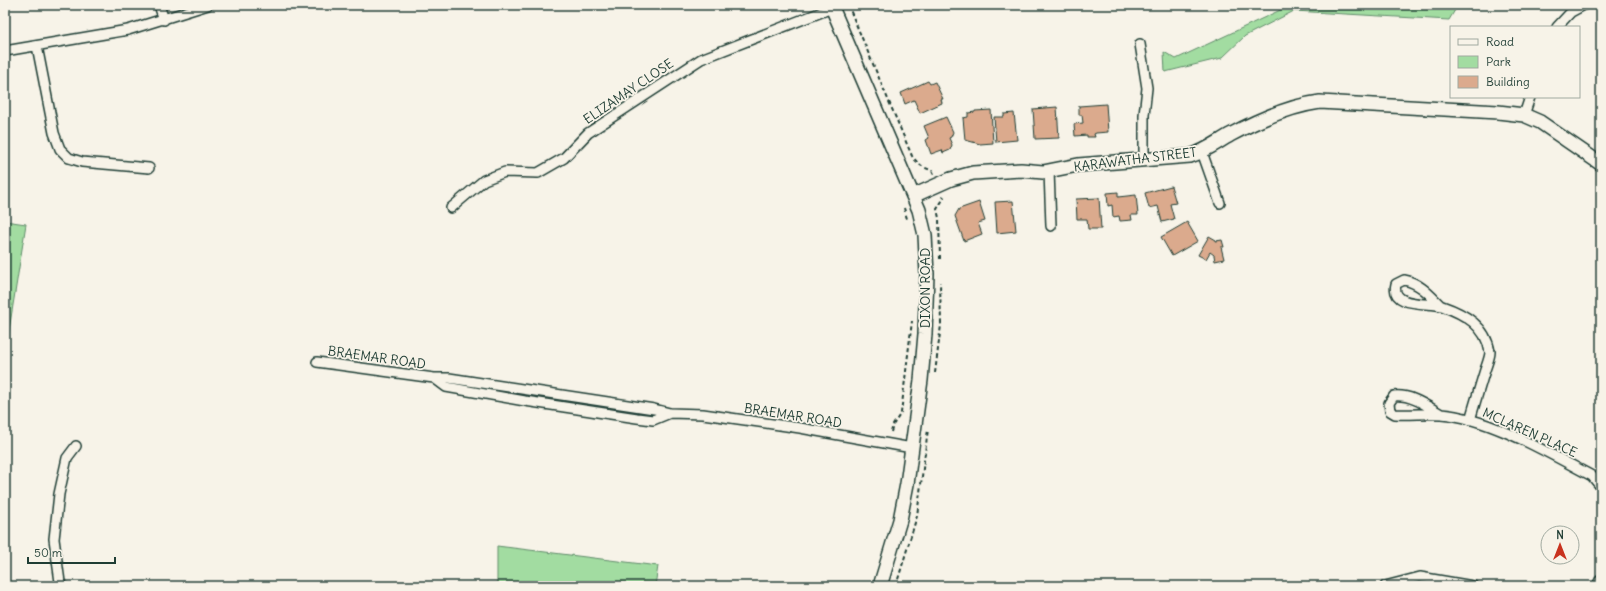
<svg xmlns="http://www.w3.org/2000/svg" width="1606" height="591" font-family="Delius,sans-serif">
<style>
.green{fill:#a2dca1;stroke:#608c6a}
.building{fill:#dbaa8d;stroke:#1f3d34}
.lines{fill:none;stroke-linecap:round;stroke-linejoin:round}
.street-casing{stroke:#1f3d34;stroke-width:12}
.secondary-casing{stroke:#1f3d34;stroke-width:16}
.path{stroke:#1f3d34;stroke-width:2;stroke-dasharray:4 3;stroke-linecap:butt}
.street{stroke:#f7f3e8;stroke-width:9}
.secondary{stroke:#f7f3e8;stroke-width:13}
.labels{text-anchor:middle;stroke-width:3.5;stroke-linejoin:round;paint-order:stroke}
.street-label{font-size:13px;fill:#1f3d34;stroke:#f7f3e8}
</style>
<rect width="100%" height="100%" fill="#f7f3e8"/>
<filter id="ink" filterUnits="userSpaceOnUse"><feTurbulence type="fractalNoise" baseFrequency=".025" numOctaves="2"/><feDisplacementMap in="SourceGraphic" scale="8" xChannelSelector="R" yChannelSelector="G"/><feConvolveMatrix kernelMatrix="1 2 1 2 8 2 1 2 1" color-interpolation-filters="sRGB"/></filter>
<g filter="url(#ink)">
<path class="green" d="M1291,5H1458L1449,20L1294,11L1245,36L1222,58L1165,72L1164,52L1176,59Z
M5,221L26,224L5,355Z
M497,546L658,566L655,586H497Z"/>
<path class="building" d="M928,81L930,84L935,82L943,99H941L942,103L920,113L914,100L905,104L901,93Z
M1106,104L1108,132L1096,133L1094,134L1095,137H1087V135L1075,136L1074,124L1083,123L1082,115H1079V106Z
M1057,107L1059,138L1035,139L1033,109Z
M991,110L993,143L980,144L965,140L963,118L968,117V113L975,112V111Z
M1014,113L1017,140L996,142L994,117H1004V114Z
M946,117L953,132L951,137L949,138L952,145L950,150L943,153L942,150L931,154L926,140L929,138L924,126Z
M1171,186L1176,203L1170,204L1174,219L1162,222L1158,206L1149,208L1145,193Z
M1118,192V197L1136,195L1138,215H1131L1132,220L1120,221L1119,216L1113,217L1112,205L1108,206L1107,193Z
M1099,198L1101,229H1088L1087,219H1077L1076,199Z
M1013,201L1016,231L997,233L995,202Z
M979,202L985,221L978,223L982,234L964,241L955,216L959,209Z
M1187,222L1198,241L1172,256L1161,237Z
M1209,236L1216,240V241L1222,240L1224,247H1221L1224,259L1215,261L1214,255L1210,252L1206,259L1198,255Z"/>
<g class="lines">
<defs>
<path id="street" d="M159,5L164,20
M1557,27L1571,12L1584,5
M1140,44L1147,88L1144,115V159
M37,46L54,133L60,149L69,158L82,162L149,168
M5,51L128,30L208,5
M1524,115L1530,97
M1202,152L1220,203
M1049,171L1051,226
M451,208L484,180L505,172L538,173L564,158L588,133L701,59L832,8
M1441,306C1430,295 1420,283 1404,280L1396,284C1390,308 1429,302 1442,306C1465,314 1486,326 1490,352C1490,357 1487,364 1485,370C1480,386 1475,403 1470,420
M317,362L434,378H449L654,409L670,413L703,414L800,428L912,448
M434,378L446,387L525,401L637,418L653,420L670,413
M1441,414C1427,406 1411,394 1394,396L1389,403L1390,411L1395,414C1410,415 1426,413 1441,414C1490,418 1548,453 1592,476L1601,487
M63,586L60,582L54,539L59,494L67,458L76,446
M1385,586L1420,577L1473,586"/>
<path id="secondary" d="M831,5L913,196L919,210L925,235L927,274L925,334L921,380L907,484L900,520L880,586
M913,196L951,179L973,173L1021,170L1043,172L1078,165L1190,156C1206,151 1216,143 1230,135C1256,121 1291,106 1320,102L1498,112L1524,115L1540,122L1601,164
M1600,586L1601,582"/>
</defs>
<use href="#street" class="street-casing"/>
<use href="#secondary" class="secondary-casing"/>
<path class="path" d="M848,5L912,156C918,164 923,168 932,170L934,174
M904,208L907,219
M940,259L939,218L937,209L944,198L943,196
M935,373L941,325L940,282
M891,432L893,425L901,413L912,321
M896,586L917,516L928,429"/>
<use href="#street" class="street"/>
<use href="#secondary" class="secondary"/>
</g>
</g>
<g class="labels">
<g class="street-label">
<text transform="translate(628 91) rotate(-34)" y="5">ELIZAMAY CLOSE</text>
<text transform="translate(1135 159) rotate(-7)" y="5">KARAWATHA STREET</text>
<text transform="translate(925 288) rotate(-90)" y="5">DIXON ROAD</text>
<text transform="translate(377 357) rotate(8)" y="5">BRAEMAR ROAD</text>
<text transform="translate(793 415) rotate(9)" y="5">BRAEMAR ROAD</text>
<text transform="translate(1530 432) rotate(24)" y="5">MCLAREN PLACE</text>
</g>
</g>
<rect width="1606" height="591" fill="none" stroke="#f7f3e8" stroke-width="20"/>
<rect x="10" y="10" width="1586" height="571" fill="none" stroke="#1f3d34" stroke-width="1.5" filter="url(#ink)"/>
<rect x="1450" y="26" width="130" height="72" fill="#f7f3e8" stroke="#a1aaa0"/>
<rect x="1458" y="39" width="20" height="6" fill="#f7f3e8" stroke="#a1aaa0"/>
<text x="1486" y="46" font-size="12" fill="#1f3d34">Road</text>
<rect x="1458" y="56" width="20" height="12" fill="#a2dca1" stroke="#a1aaa0"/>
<text x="1486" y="66" font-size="12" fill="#1f3d34">Park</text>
<rect x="1458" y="76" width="20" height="12" fill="#dbaa8d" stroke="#a1aaa0"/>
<text x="1486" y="86" font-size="12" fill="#1f3d34">Building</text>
<g transform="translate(1560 545)"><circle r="19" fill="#f7f3e8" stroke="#a1aaa0"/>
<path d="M0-3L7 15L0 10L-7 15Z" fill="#c8321e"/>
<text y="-6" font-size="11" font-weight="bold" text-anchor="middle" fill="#1f3d34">N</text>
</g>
<path d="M28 557v6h87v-6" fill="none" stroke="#1f3d34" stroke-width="2"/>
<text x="34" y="557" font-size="12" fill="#1f3d34" stroke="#f7f3e8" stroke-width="3" paint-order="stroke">50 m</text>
</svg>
